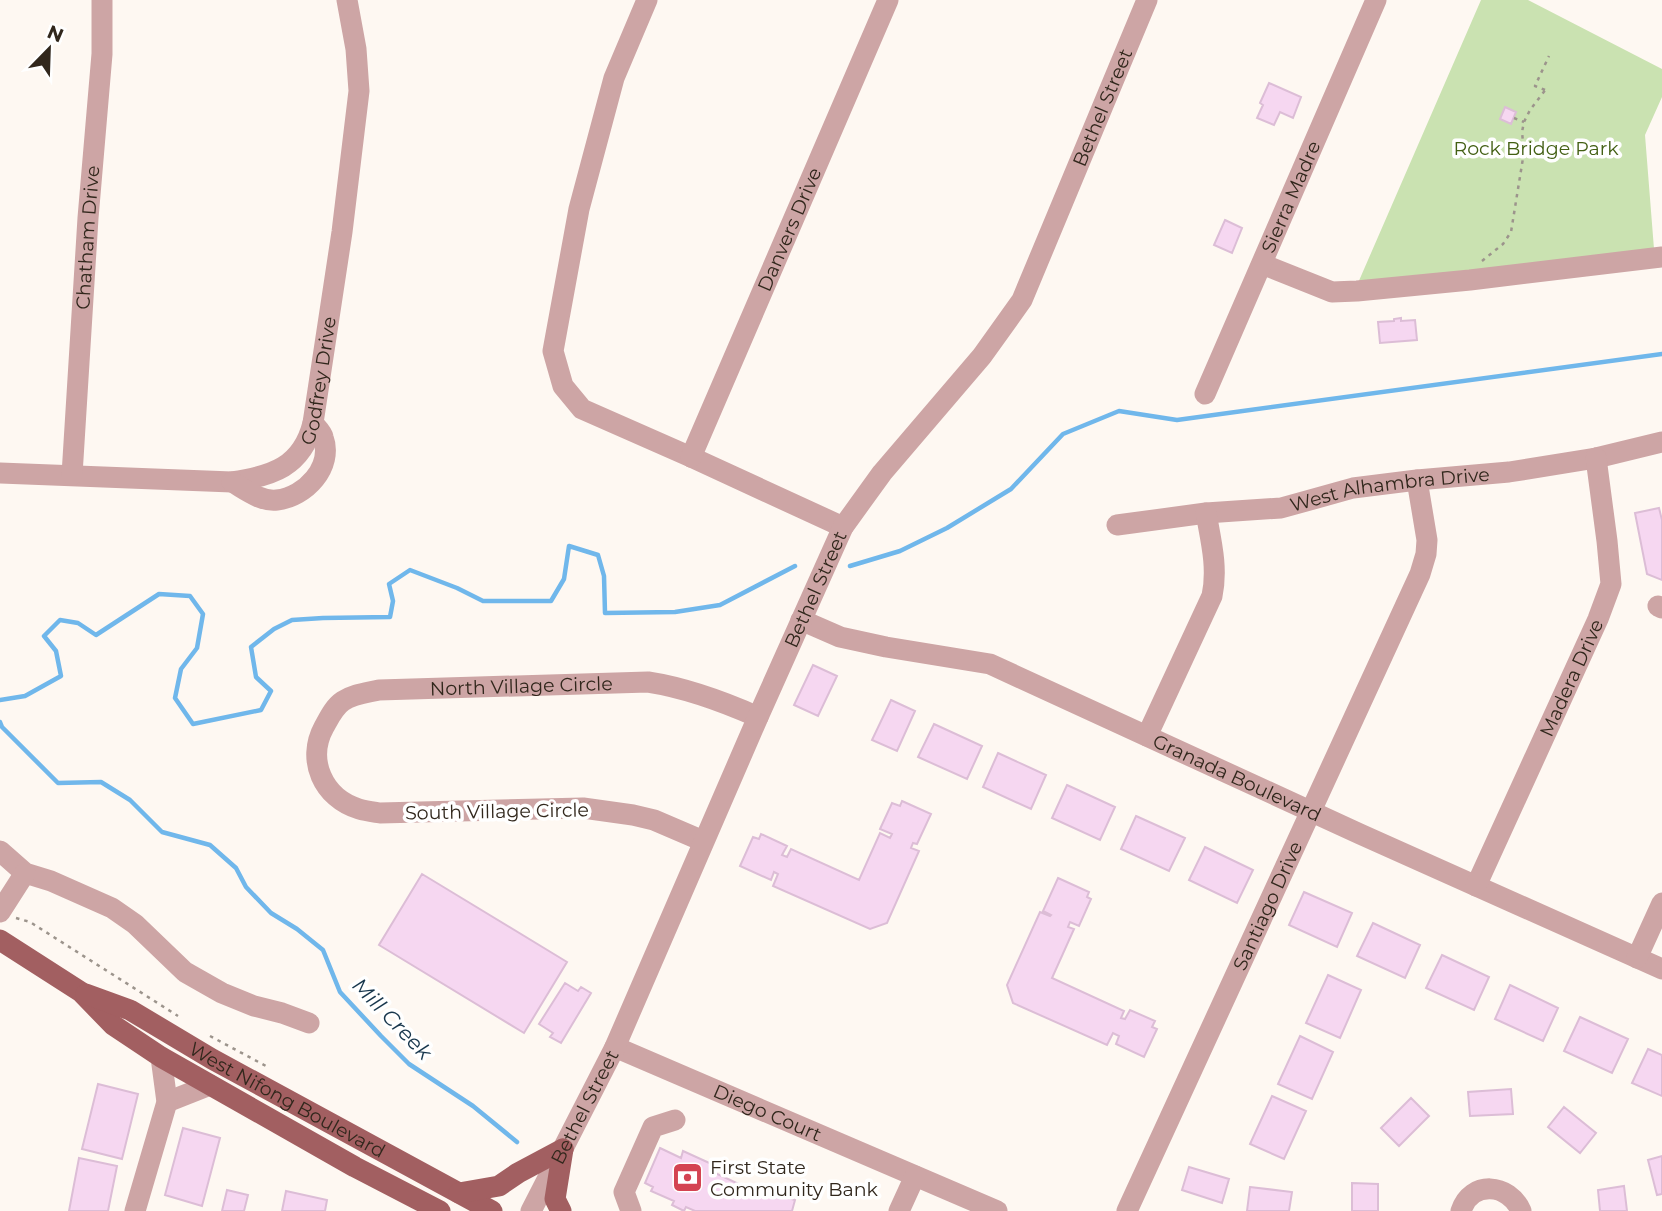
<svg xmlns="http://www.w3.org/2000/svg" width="1662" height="1211" font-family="Montserrat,sans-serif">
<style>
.green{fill:#cae2b1}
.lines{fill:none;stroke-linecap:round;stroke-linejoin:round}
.stream{stroke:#70b7eb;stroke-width:4.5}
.building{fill:#f6d7f1;stroke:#dcbdd6;stroke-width:2}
.path{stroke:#9c948c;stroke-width:2.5;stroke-dasharray:3.5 5;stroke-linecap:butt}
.minor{stroke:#cda5a5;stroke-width:21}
.major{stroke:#a25f61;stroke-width:21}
.labels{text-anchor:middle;stroke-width:7;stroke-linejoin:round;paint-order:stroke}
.street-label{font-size:19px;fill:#31271c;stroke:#fff}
.park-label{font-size:19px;fill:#425f13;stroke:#fff}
.poi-label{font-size:19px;fill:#31271c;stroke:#fff;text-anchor:start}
.water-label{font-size:21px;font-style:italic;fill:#17364c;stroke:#fff}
</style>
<rect width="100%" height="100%" fill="#fef8f2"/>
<path class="green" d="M1481,0H1528L1662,69V97L1645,135L1654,249L1358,283Z"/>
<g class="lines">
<path class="stream" d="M850,566L900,551L947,528L1011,489L1063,434L1119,411L1177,420L1662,354
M0,700L25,696L61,676L56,651L44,636L60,620L78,623L96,635L159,594L190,596L203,614L197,648L181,669L175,698L193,724L261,710L271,691L256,677L251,647L274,629L292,620L323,618L390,617L393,601L389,584L410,570L457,588L483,601H551L564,579L569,546L598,555L604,576L605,613L675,612L720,605L795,566
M0,722L2,727L58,783L101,782L130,800L162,832L210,845L236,868L246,887L271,913L297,929L323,950L340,992L381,1036L409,1064L473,1106L517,1142"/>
</g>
<path class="building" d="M1269,83L1301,97L1293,118L1280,112L1274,125L1257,118L1263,105L1260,103Z
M1505,107L1516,112L1511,124L1500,119Z
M1225,220L1242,228L1232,253L1214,245Z
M1401,318V321L1415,320L1417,340L1380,343L1378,322L1394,321V319Z
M1659,508L1662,520V580L1647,574L1635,513Z
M813,665L837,676L818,716L794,705Z
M891,700L915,711L897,751L872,740Z
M934,724L982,746L967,779L918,757Z
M998,753L1046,775L1031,809L983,787Z
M1067,785L1115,807L1100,840L1052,818Z
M902,801L931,814L917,844L913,843L911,848L919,851L887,923L870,929L773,886L778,874L774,872L771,880L740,866L753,837L759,839L761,834L787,846L782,855L787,857L791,849L859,880L880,833L890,838L892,834L880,829L892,803L900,806Z
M1136,816L1185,838L1169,871L1121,849Z
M1205,847L1253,870L1237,903L1189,880Z
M422,874L567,962L524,1033L379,945Z
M1058,878L1089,892L1087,897L1091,899L1079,926L1070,922L1068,927L1074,929L1052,978L1124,1011L1121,1018L1125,1019L1130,1010L1155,1021L1152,1027L1157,1029L1144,1057L1116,1044L1119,1036L1113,1033L1107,1045L1013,1003L1007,985L1040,912L1050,916L1051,915L1043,911Z
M1304,892L1352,913L1337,947L1289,925Z
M1373,923L1420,945L1405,978L1357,956Z
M1442,955L1489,977L1474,1010L1426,988Z
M1328,975L1361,990L1340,1038L1306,1023Z
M565,983L578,991L581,987L591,993L561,1043L550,1037L553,1033L539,1024Z
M1510,985L1558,1008L1543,1041L1495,1019Z
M1580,1017L1628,1039L1612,1073L1564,1051Z
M1300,1036L1333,1052L1312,1099L1278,1084Z
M1648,1049L1662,1055V1096L1632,1083Z
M98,1084L138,1094L122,1159L82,1149Z
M1511,1089L1513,1114L1470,1116L1468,1092Z
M1272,1096L1306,1111L1284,1159L1250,1144Z
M1411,1098L1429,1116L1399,1146L1381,1128Z
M1564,1107L1596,1133L1580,1153L1548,1127Z
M183,1128L220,1138L202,1206L165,1195Z
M660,1148L681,1158L683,1151L716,1166L713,1172L741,1185L739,1191L744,1193L745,1186L795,1200L792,1211H695L686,1207L684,1211L672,1205L674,1201L651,1191L653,1187L645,1183Z
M1662,1156V1194L1657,1195L1648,1160Z
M79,1158L117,1166L108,1211H69Z
M1189,1167L1229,1179L1222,1203L1182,1190Z
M1352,1183L1378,1184V1211H1352Z
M1624,1186L1627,1211H1600L1598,1190Z
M1250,1187L1292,1192L1289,1211H1247Z
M227,1190L248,1195L244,1211H222Z
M286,1191L327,1200L325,1211H282Z"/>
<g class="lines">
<path class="path" d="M1545,90L1535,86L1549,56
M1514,118L1524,122
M1482,261L1503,244L1511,232L1524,152L1522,132L1524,122L1530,110L1546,89
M16,918L30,922L178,1016
M210,1036L266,1066"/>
<g class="minor">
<path d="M647,0L614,78L579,209L553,351L563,386L582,409L691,457L843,527"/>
<path d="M1262,264L1332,292L1357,291L1470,280L1662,257"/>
<path id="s1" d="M1205,394L1376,0"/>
<path id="s2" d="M691,457L888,0"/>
<path id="s3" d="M0,473L232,482C272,476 302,467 313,423L342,232L359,91L356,49L347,0"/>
<path id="s4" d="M72,475L88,218L102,54V0"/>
<path d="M232,482C246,490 261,502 277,500C305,497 334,467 323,437C322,432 316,427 313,423"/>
<path id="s5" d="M1117,525L1206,513L1281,508L1353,488L1417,480L1509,472L1596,458L1662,442"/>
<path d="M1658,606L1662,608"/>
<path id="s6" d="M801,620L840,637L886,647L990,664L1360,834L1662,969"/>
<path d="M1147,736L1212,596C1218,568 1211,541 1206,513"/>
<path id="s7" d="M703,841L654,820L633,815L583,808L380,813C374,812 366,811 359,809C323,798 306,760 324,727C329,718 334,707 343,701C354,694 366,693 379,690L648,682C687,688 722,701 758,717"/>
<path d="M0,851L25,873L51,881L112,908L135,924L185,972L222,993L254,1006L282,1013L309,1023"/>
<path id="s8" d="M1476,886L1598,619L1611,584L1607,541L1596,458"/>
<path d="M0,912L25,873"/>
<path d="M1637,958L1662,903"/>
<path id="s9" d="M615,1047L997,1211"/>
<path d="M167,1102L210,1085"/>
<path d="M135,1211L167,1102L161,1057"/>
<path id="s10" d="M531,1211L615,1047L758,717L843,527L882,473L982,356L1022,300L1147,0"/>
<path d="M631,1211L624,1192L653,1127L675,1120"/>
<path d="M899,1211L915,1176"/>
<path id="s11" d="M1127,1211L1420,574L1426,554L1427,540L1417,480"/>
<path d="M1461,1211C1471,1180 1509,1183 1521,1211"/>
</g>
<g class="major">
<path d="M0,940L81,992L113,1025L161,1057L355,1167L440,1211"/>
<path id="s12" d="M86,994L130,1010L212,1059L492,1211"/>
<path d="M459,1193L499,1186L518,1173L563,1149"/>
<path d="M561,1211L555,1199L563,1149"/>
</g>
</g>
<defs>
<symbol id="bank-square" viewBox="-11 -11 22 22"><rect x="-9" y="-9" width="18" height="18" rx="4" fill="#d44352" stroke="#fff"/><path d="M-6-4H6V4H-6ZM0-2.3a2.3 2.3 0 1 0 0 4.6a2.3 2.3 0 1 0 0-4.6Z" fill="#fff"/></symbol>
</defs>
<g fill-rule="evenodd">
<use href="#bank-square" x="670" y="1160" width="35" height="35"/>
</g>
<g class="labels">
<g class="street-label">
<text dy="7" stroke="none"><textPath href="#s10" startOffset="1250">Bethel Street</textPath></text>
<text dy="7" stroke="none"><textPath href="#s1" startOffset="215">Sierra Madre</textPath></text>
<text dy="7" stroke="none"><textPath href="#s2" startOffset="248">Danvers Drive</textPath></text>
<text dy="7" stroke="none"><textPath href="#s4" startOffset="238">Chatham Drive</textPath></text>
<text dy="7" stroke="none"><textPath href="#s3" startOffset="383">Godfrey Drive</textPath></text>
<text dy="7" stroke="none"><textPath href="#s5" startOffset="276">West Alhambra Drive</textPath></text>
<text dy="7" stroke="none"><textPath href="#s10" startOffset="684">Bethel Street</textPath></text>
<text dy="7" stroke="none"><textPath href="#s8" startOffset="229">Madera Drive</textPath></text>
<text dy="7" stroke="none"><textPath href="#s7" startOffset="665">North Village Circle</textPath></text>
<text dy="7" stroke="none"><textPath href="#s6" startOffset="467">Granada Boulevard</textPath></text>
<text transform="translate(497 811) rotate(-1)" y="7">South Village Circle</text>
<text dy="7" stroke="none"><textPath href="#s11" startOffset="336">Santiago Drive</textPath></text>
<text dy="7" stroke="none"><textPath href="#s12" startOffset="228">West Nifong Boulevard</textPath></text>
<text dy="7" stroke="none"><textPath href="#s10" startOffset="117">Bethel Street</textPath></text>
<text dy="7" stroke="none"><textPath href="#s9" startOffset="166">Diego Court</textPath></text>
</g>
<g class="park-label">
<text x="1536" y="155">Rock Bridge Park</text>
</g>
<g class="poi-label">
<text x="710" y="1174">First State<tspan x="710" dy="22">Community Bank</tspan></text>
</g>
<g class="water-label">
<text transform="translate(392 1019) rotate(46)" y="7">Mill Creek</text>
</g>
</g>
<g transform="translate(49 49) rotate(23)" stroke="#ffffff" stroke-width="5" paint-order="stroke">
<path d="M0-5L12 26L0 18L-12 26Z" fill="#31271c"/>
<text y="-10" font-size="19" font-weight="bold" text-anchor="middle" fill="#31271c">N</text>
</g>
</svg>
